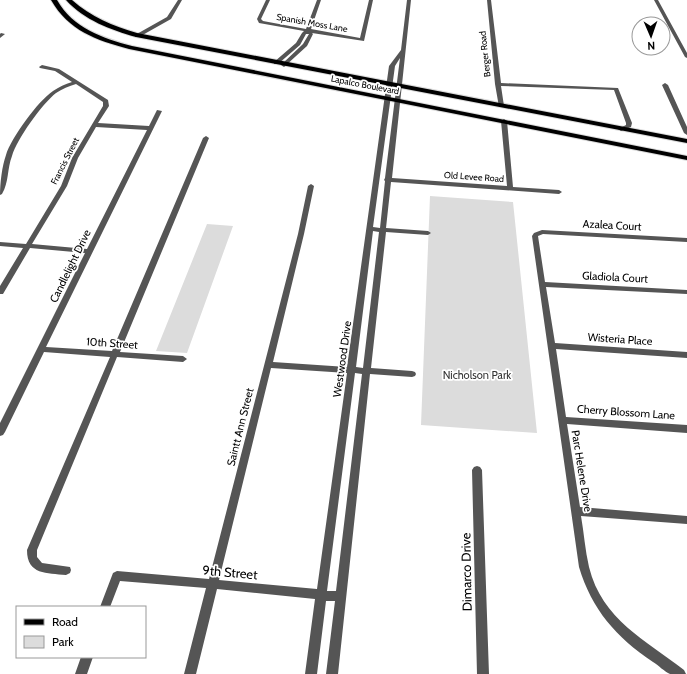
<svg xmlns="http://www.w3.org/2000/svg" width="687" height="674" font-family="Cabin,sans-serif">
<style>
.green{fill:#dcdcdc}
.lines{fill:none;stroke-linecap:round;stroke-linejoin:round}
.major-casing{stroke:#dbdbdb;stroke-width:2}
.minor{fill:#555;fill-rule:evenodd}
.major{fill:#000;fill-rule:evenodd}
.labels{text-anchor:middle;stroke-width:3.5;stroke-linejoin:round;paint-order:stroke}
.far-street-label{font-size:9px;fill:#000;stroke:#fff}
.street-label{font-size:11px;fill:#000;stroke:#fff}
.park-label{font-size:11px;fill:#333;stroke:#fff}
.near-street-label{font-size:13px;fill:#000;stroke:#fff}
</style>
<rect width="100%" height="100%" fill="#fff"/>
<path class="green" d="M430,196L513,202L537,433L421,425Z
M207,224L233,226L187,353L156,351Z"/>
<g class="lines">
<defs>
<path id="major" d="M51,0H57C73,28 102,38 132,46L687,156V160L129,49C96,40 69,31 51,0Z
M66,0H72C91,17 113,26 137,33L687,139V143L136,37C111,30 84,20 66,0Z"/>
</defs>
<use href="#major" class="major-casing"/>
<path class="minor" d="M178,0H182L171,19L139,37H135V35L167,17Z
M266,0H270L261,19L263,21L306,29L317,0H321L311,29L360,38L369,0H373L364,41L312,33L313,34L307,46L284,67L281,65L282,64L303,44L309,34H306L300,45L278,64H274V62L296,43L302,33L304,31L259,23L257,19Z
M407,0H411L392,178L507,186L501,121L504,119L507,121L513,187L559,190L562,192L559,194L391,182L386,228L428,231L431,233L428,235L386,232L371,368L412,371L415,372L416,374L415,376L412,377L370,374L338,674H326L335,601H326L317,674H305L315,599L217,589L196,674H184L206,588L120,581L110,607H100L113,573L117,571L209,579L298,234L308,186L311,184L314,186L304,234L273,362L347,367L389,66L401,50ZM400,58L385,178L384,180L385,181L380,228L373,227L395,66ZM373,231L379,232L363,368L356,367ZM271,368L347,373L317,589L219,580ZM355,373L362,374L336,591H327Z
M487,0H491L501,83L618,88L632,123L631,127L621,131L618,129L626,125V123L614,90L501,86L504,106L499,107L495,84Z
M654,0H658L687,53V58L685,57Z
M1,33L5,34L0,38V34Z
M42,65L59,69L108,100L109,106L98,123L149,126L157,110L162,111L46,347L112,351L203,138L206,136L209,138L120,352L183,356L187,359L183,362L117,357L37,550V557L42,563L70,567L71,570L70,573L66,575C47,573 27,575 27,550L110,357L44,352L5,432L3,435L0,436V423L85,253L30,248L3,294H0V286L23,248L0,246V242L26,244L61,186L72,158L103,106V102L76,84C69,86 62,89 56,93C42,104 17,139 12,156C7,169 9,182 2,194L0,195C0,183 2,166 6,155C11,138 38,101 53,91C59,87 65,84 72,82L55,71L40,68L39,67ZM96,127L147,130L87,249L32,244L67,186L78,158Z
M665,83L668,85L687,127V135L684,133L662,85Z
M542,230L687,238V242L543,234L538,236L545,282L687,290V294L546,287L555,343L687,352V358L556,349L566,417L687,425V433L567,424L580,507L687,516V524L581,516C584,533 585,550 589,567C602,620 646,640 684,670L686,674C681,674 675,674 670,674C665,672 658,665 653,662C616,637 592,610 579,567L532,236L534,233Z
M477,466L480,467L482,470L489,674H477L472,470L474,467Z
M81,657H93L87,674H75Z"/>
<use href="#major" class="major"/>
</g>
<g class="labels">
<g class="far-street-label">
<text transform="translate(312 23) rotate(10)" y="3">Spanish Moss Lane</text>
<text transform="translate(485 54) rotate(-96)" y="3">Berger Road</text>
<text transform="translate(365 85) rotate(11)" y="3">Lapalco Boulevard</text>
<text transform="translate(65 161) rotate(-63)" y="3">Francis Street</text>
<text transform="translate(474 177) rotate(4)" y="3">Old Levee Road</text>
</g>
<g class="street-label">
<text transform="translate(612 225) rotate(3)" y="4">Azalea Court</text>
<text transform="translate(70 266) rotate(-64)" y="4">Candlelight Drive</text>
<text transform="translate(615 277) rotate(3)" y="4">Gladiola Court</text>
<text transform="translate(620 339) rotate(4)" y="4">Wisteria Place</text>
<text transform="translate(112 343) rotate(4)" y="4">10th Street</text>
<text transform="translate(342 359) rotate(-82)" y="4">Westwood Drive</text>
<text transform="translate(626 412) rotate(4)" y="4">Cherry Blossom Lane</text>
<text transform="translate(240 427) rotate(-76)" y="4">Saintt Ann Street</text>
<text transform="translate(582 471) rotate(81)" y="4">Parc Helene Drive</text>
</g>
<g class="park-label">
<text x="477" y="379">Nicholson Park</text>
</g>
<g class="near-street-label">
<text transform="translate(230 572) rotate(5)" y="5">9th Street</text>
<text transform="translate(466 572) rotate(-91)" y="5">Dimarco Drive</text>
</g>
</g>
<rect x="16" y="606" width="130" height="52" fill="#ffffff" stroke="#999999"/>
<rect x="24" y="619" width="20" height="6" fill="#000000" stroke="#999999"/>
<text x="52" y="626" font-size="12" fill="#000000">Road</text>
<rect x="24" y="636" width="20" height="12" fill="#dcdcdc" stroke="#999999"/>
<text x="52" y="646" font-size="12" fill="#000000">Park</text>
<g transform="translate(651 36) rotate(178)"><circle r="19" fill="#ffffff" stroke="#999999"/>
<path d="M0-3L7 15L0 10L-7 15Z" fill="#000000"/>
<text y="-6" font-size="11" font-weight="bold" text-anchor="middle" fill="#000000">N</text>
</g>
</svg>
